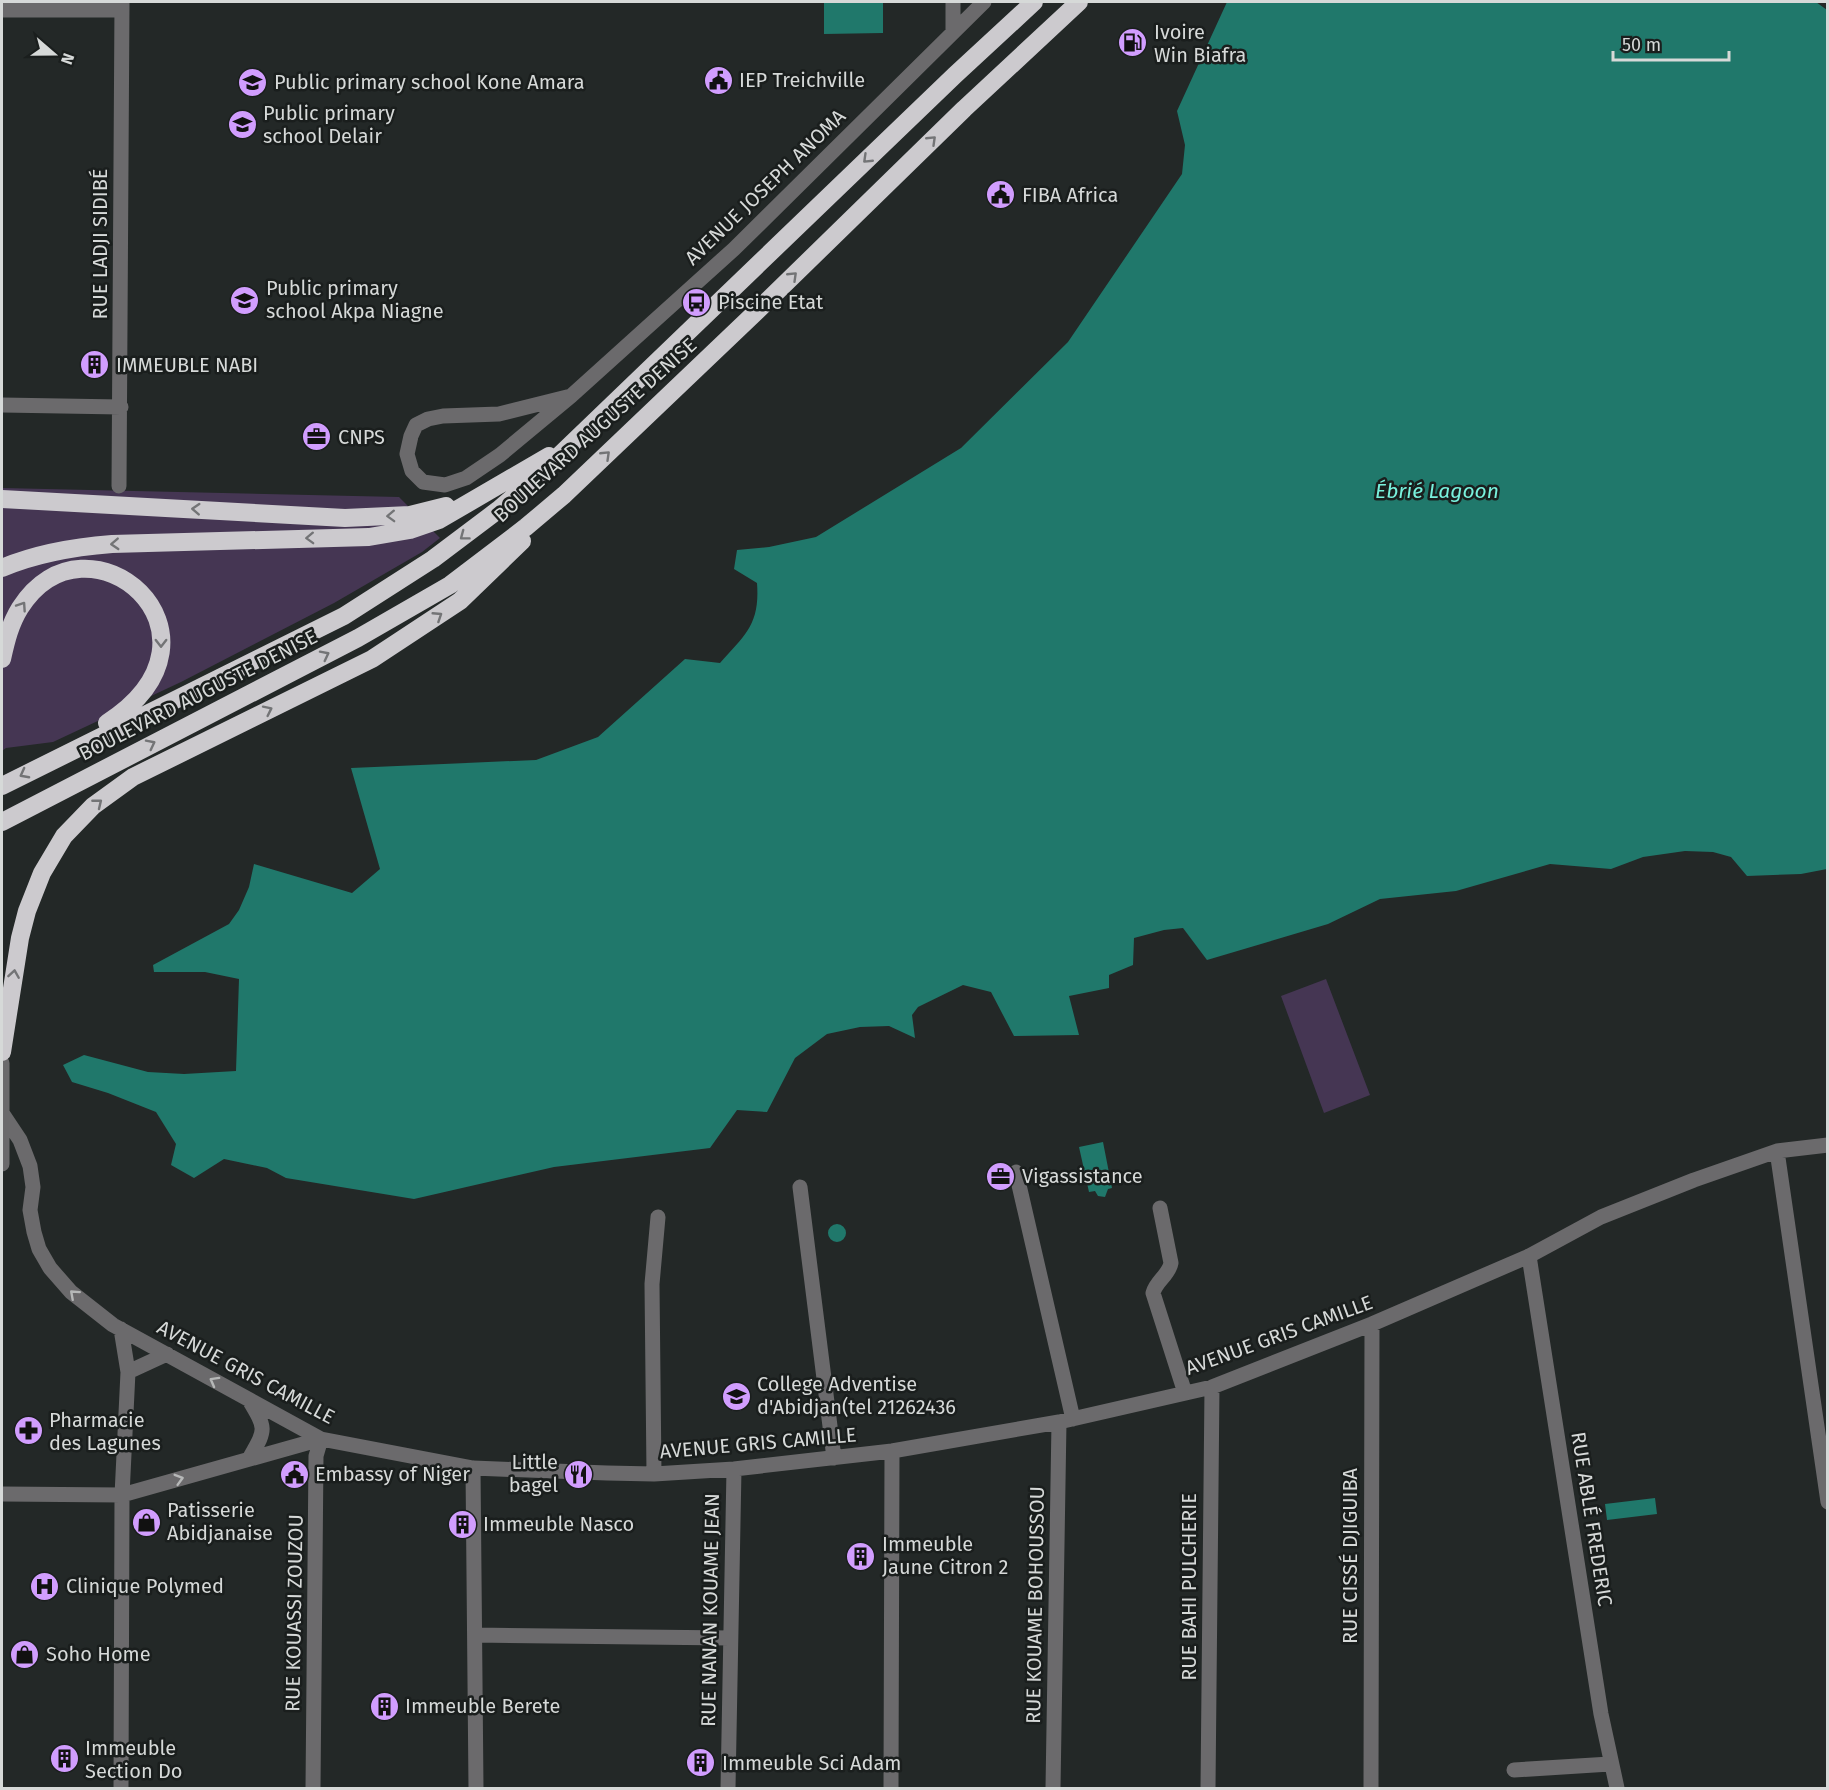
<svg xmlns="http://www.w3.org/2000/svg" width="1829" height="1790" font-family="'Fira Sans',sans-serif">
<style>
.green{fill:#453653}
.water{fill:#20786b}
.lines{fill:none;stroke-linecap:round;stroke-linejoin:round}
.minor{stroke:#6b6a6c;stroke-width:15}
.highway{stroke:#cccace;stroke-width:18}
.oneway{stroke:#737476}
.oneway2{stroke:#b6b8b8}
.labels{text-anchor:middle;stroke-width:5;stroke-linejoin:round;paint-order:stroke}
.poi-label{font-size:20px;fill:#d6d9d8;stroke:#1a1e1d;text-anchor:start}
.street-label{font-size:20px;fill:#d6d9d8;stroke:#1a1e1d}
.water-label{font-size:21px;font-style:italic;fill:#79f1dd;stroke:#1a1e1d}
</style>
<rect width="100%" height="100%" fill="#232827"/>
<path class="green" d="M2,488L399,497L440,538L422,552L334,603L181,682L53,742L6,748L2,751Z
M1326,979L1370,1095L1324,1113L1281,996Z"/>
<path class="water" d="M824,2H883V33L824,34Z
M1227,2H1816L1827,10V869L1801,874L1747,876L1731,857L1713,852L1685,851L1643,857L1611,869L1550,864L1456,891L1380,899L1328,924L1207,960L1183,928L1164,930L1134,938L1133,965L1109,975V988L1069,996L1079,1035L1014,1036L991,992L963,985L918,1007L912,1015L915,1038L889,1026L860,1027L827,1034L795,1058L767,1112L737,1110L710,1148L554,1167L414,1199L286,1178L267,1168L224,1159L194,1178L171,1165L176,1144L156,1112L108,1093L72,1082L63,1065L84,1055L148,1072L184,1074L236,1071L239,979L205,972H154L153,965L229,924L239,910L249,887L254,864L352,893L380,869L351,768L536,760L598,737L685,659L720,663C746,634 760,624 757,583L734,569L737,550L769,547L816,537L961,448L1068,342L1182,174L1185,145L1177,111Z
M1103,1142L1112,1188L1108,1189L1105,1197L1098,1196L1095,1191L1089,1192L1079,1147Z
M828 1233a9 9 0 1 1 18 0a9 9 0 1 1-18 0Z
M1655,1498L1657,1514L1607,1520L1605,1504Z"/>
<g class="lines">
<path class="minor" d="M2,10H122
M953,31V2
M571,396L499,414L443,416L428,419L416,425L411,436L407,454L412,471L423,482L445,485L466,478L500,455L571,396L734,249L984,2
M2,405L121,407
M119,486L122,2
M2,1063V1164
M2,1113L20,1140L30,1166L33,1187L30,1210L34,1232L39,1249L50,1268L71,1292L113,1325L321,1439L473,1468L607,1473L654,1474L734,1469L892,1451L1059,1422L1212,1387L1372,1324L1529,1256L1601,1217L1694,1180L1777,1151L1828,1145
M1777,1151L1828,1502
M1016,1172L1073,1419
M800,1187L834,1458
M1160,1208L1171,1263C1169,1275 1156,1281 1153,1293L1185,1393
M1529,1256L1601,1714L1617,1788
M128,1372L167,1354
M249,1459C266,1429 267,1430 249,1400
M473,1468L476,1788
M654,1474L652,1284L658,1217
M2,1494L122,1495L321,1439
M475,1635L730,1638
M1514,1770L1610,1764
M121,1788L122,1495L128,1372L121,1329
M313,1788L316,1456L321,1439
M728,1788L734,1469
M891,1788L892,1451
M1053,1788L1059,1422
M1208,1788L1212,1387
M1371,1788L1372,1324"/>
<path class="highway" d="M2,499L345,518L410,515L446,506
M2,568C37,553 74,547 112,544L369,537L410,530L439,520L549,456
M2,659C6,641 10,624 20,608C87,502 244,634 107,723
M2,786L344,616L433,559L498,510L539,475L955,75L1034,2
M2,822L358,638L450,585L526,527L564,495L757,311L964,109L1079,2
M2,1052L20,938L27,911L42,873L64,836L93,806L133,777L372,659L460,601L522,541"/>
</g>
<defs><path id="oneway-chevron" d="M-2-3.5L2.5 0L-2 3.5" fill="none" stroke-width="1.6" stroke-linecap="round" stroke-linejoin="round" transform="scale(1.5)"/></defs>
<g class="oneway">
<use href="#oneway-chevron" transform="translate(932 140) rotate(-44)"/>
<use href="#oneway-chevron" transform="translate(867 159) rotate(136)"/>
<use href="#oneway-chevron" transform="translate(793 276) rotate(-44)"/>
<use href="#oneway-chevron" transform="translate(606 455) rotate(-44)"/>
<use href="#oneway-chevron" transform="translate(196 509) rotate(-177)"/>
<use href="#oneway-chevron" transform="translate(391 516) rotate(178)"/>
<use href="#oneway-chevron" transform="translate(464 536) rotate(143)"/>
<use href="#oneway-chevron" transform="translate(310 538) rotate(178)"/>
<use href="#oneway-chevron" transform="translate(115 544) rotate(177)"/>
<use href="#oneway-chevron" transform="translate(22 606) rotate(-56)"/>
<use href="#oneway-chevron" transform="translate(438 616) rotate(-33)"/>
<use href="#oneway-chevron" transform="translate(161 643) rotate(90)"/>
<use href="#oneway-chevron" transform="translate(325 655) rotate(-27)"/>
<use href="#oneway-chevron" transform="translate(268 710) rotate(-26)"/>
<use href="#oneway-chevron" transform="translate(151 744) rotate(-27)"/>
<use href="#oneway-chevron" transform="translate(24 774) rotate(152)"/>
<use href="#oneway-chevron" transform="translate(98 803) rotate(-39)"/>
<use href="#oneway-chevron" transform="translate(14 974) rotate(-81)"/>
</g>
<g class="oneway2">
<use href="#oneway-chevron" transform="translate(74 1294) rotate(-138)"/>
<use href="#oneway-chevron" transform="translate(214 1381) rotate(-151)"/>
<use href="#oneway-chevron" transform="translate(179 1479) rotate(-16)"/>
</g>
<defs>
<symbol id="fuel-disc" viewBox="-11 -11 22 22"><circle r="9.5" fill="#d19dfe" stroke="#1a1e1d"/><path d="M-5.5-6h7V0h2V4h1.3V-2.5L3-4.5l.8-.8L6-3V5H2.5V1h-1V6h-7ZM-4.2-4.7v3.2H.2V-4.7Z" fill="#111"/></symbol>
<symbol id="civic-disc" viewBox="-11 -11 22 22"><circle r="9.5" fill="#d19dfe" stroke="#1a1e1d"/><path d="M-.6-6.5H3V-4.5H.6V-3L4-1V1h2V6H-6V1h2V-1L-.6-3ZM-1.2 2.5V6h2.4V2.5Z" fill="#111"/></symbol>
<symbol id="school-disc" viewBox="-11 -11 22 22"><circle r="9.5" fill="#d19dfe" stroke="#1a1e1d"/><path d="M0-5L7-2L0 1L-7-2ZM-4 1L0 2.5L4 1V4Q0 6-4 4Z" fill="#111"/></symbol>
<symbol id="bus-disc" viewBox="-11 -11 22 22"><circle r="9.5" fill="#d19dfe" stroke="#1a1e1d"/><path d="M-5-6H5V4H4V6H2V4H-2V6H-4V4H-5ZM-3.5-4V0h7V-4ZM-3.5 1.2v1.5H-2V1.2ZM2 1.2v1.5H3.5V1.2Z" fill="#111"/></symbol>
<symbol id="building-disc" viewBox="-11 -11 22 22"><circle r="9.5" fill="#d19dfe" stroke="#1a1e1d"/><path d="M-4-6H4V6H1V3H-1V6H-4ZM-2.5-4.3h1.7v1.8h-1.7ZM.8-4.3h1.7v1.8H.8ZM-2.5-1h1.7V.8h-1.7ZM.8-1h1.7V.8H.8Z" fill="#111"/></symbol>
<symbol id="office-disc" viewBox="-11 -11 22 22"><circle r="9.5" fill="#d19dfe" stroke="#1a1e1d"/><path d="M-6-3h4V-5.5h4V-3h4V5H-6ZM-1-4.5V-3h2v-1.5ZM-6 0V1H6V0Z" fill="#111"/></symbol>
<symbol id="university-disc" viewBox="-11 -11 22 22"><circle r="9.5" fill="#d19dfe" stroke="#1a1e1d"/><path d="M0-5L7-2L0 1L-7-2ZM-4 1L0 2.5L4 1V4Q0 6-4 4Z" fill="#111"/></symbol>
<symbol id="pharmacy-disc" viewBox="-11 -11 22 22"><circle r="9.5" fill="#d19dfe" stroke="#1a1e1d"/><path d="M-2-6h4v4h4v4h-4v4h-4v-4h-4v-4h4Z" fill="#111"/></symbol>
<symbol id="restaurant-disc" viewBox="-11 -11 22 22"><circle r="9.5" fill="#d19dfe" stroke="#1a1e1d"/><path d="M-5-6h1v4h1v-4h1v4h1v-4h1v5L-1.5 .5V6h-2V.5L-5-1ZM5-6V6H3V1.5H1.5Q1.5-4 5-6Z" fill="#111"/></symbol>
<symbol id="shop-disc" viewBox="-11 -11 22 22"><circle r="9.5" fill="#d19dfe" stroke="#1a1e1d"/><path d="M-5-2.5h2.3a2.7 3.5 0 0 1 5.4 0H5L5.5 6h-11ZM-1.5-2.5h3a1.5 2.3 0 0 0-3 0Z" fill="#111"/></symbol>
<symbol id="hospital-disc" viewBox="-11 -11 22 22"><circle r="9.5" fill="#d19dfe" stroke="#1a1e1d"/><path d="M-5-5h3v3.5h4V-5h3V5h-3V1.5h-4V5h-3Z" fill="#111"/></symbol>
</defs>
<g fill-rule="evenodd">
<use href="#fuel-disc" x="1116" y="26" width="33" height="33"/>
<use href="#civic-disc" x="702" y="64" width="33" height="33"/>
<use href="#school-disc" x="236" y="66" width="33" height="33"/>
<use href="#school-disc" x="226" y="108" width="33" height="33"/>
<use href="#civic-disc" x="984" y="178" width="33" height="33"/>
<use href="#school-disc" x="228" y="284" width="33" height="33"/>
<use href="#bus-disc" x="680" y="286" width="33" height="33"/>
<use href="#building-disc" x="78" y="348" width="33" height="33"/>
<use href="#office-disc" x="300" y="420" width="33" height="33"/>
<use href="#office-disc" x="984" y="1160" width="33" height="33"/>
<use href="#university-disc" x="720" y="1380" width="33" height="33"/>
<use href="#pharmacy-disc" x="12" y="1414" width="33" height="33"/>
<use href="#civic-disc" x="278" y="1458" width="33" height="33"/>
<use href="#restaurant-disc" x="562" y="1458" width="33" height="33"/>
<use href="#shop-disc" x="130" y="1506" width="33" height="33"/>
<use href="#building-disc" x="446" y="1508" width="33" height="33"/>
<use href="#building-disc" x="844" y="1540" width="33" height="33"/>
<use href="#hospital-disc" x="28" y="1570" width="33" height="33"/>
<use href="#shop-disc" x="8" y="1638" width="33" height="33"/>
<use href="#building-disc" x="368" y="1690" width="33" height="33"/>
<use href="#building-disc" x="48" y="1742" width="33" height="33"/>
<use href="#building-disc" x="684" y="1746" width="33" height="33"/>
</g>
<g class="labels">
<g class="poi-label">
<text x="1154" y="39">Ivoire<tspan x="1154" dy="23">Win Biafra</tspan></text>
<text x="739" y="87">IEP Treichville</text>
<text x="274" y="89">Public primary school Kone Amara</text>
<text x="263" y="120">Public primary<tspan x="263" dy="23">school Delair</tspan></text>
<text x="1022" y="202">FIBA Africa</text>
<text x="266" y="295">Public primary<tspan x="266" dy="23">school Akpa Niagne</tspan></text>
<text x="718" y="309">Piscine Etat</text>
<text x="116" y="372">IMMEUBLE NABI</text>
<text x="338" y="444">CNPS</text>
<text x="1022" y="1183">Vigassistance</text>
<text x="757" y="1391">College Adventise<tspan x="757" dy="23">d'Abidjan(tel 21262436</tspan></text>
<text x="49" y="1427">Pharmacie<tspan x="49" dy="23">des Lagunes</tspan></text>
<text x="558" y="1469" text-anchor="end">Little<tspan x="558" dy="23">bagel</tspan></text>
<text x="315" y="1481">Embassy of Niger</text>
<text x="167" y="1517">Patisserie<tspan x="167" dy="23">Abidjanaise</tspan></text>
<text x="483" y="1531">Immeuble Nasco</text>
<text x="882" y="1551">Immeuble<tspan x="882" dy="23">Jaune Citron 2</tspan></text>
<text x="66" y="1593">Clinique Polymed</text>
<text x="46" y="1661">Soho Home</text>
<text x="405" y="1713">Immeuble Berete</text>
<text x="85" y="1755">Immeuble<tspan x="85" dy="23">Section Do</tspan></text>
<text x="722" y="1770">Immeuble Sci Adam</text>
</g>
<g class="street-label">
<text transform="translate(765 187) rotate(-44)" y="7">AVENUE JOSEPH ANOMA</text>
<text transform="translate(100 244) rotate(-90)" y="7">RUE LADJI SIDIBÉ</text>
<text transform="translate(595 430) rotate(-42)" y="7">BOULEVARD AUGUSTE DENISE</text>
<text transform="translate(198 695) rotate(-27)" y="7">BOULEVARD AUGUSTE DENISE</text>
<text transform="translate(1279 1335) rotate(-20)" y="7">AVENUE GRIS CAMILLE</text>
<text transform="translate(246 1372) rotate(28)" y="7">AVENUE GRIS CAMILLE</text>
<text transform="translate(758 1443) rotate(-5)" y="7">AVENUE GRIS CAMILLE</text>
<text transform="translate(1592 1519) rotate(81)" y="7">RUE ABLÉ FREDERIC</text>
<text transform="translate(1350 1556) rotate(-90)" y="7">RUE CISSÉ DJIGUIBA</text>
<text transform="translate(1189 1587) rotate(-90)" y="7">RUE BAHI PULCHERIE</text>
<text transform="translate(1035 1605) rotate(-89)" y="7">RUE KOUAME BOHOUSSOU</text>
<text transform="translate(710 1610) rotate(-89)" y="7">RUE NANAN KOUAME JEAN</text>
<text transform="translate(294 1613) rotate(-89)" y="7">RUE KOUASSI ZOUZOU</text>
</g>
<g class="water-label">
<text x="1437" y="498">Ébrié Lagoon</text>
</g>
</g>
<rect width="1829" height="1790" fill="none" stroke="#d6d9d8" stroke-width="6"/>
<g transform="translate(54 54) rotate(110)" stroke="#1a1e1d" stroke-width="4.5" paint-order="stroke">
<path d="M0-4.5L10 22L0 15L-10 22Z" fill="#d6d9d8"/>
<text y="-9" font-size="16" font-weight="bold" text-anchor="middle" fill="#d6d9d8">N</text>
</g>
<path d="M1613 51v9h116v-9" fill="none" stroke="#d6d9d8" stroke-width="3"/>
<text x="1622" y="51" font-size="18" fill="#d6d9d8" stroke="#1a1e1d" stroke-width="4.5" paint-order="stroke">50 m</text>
</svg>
